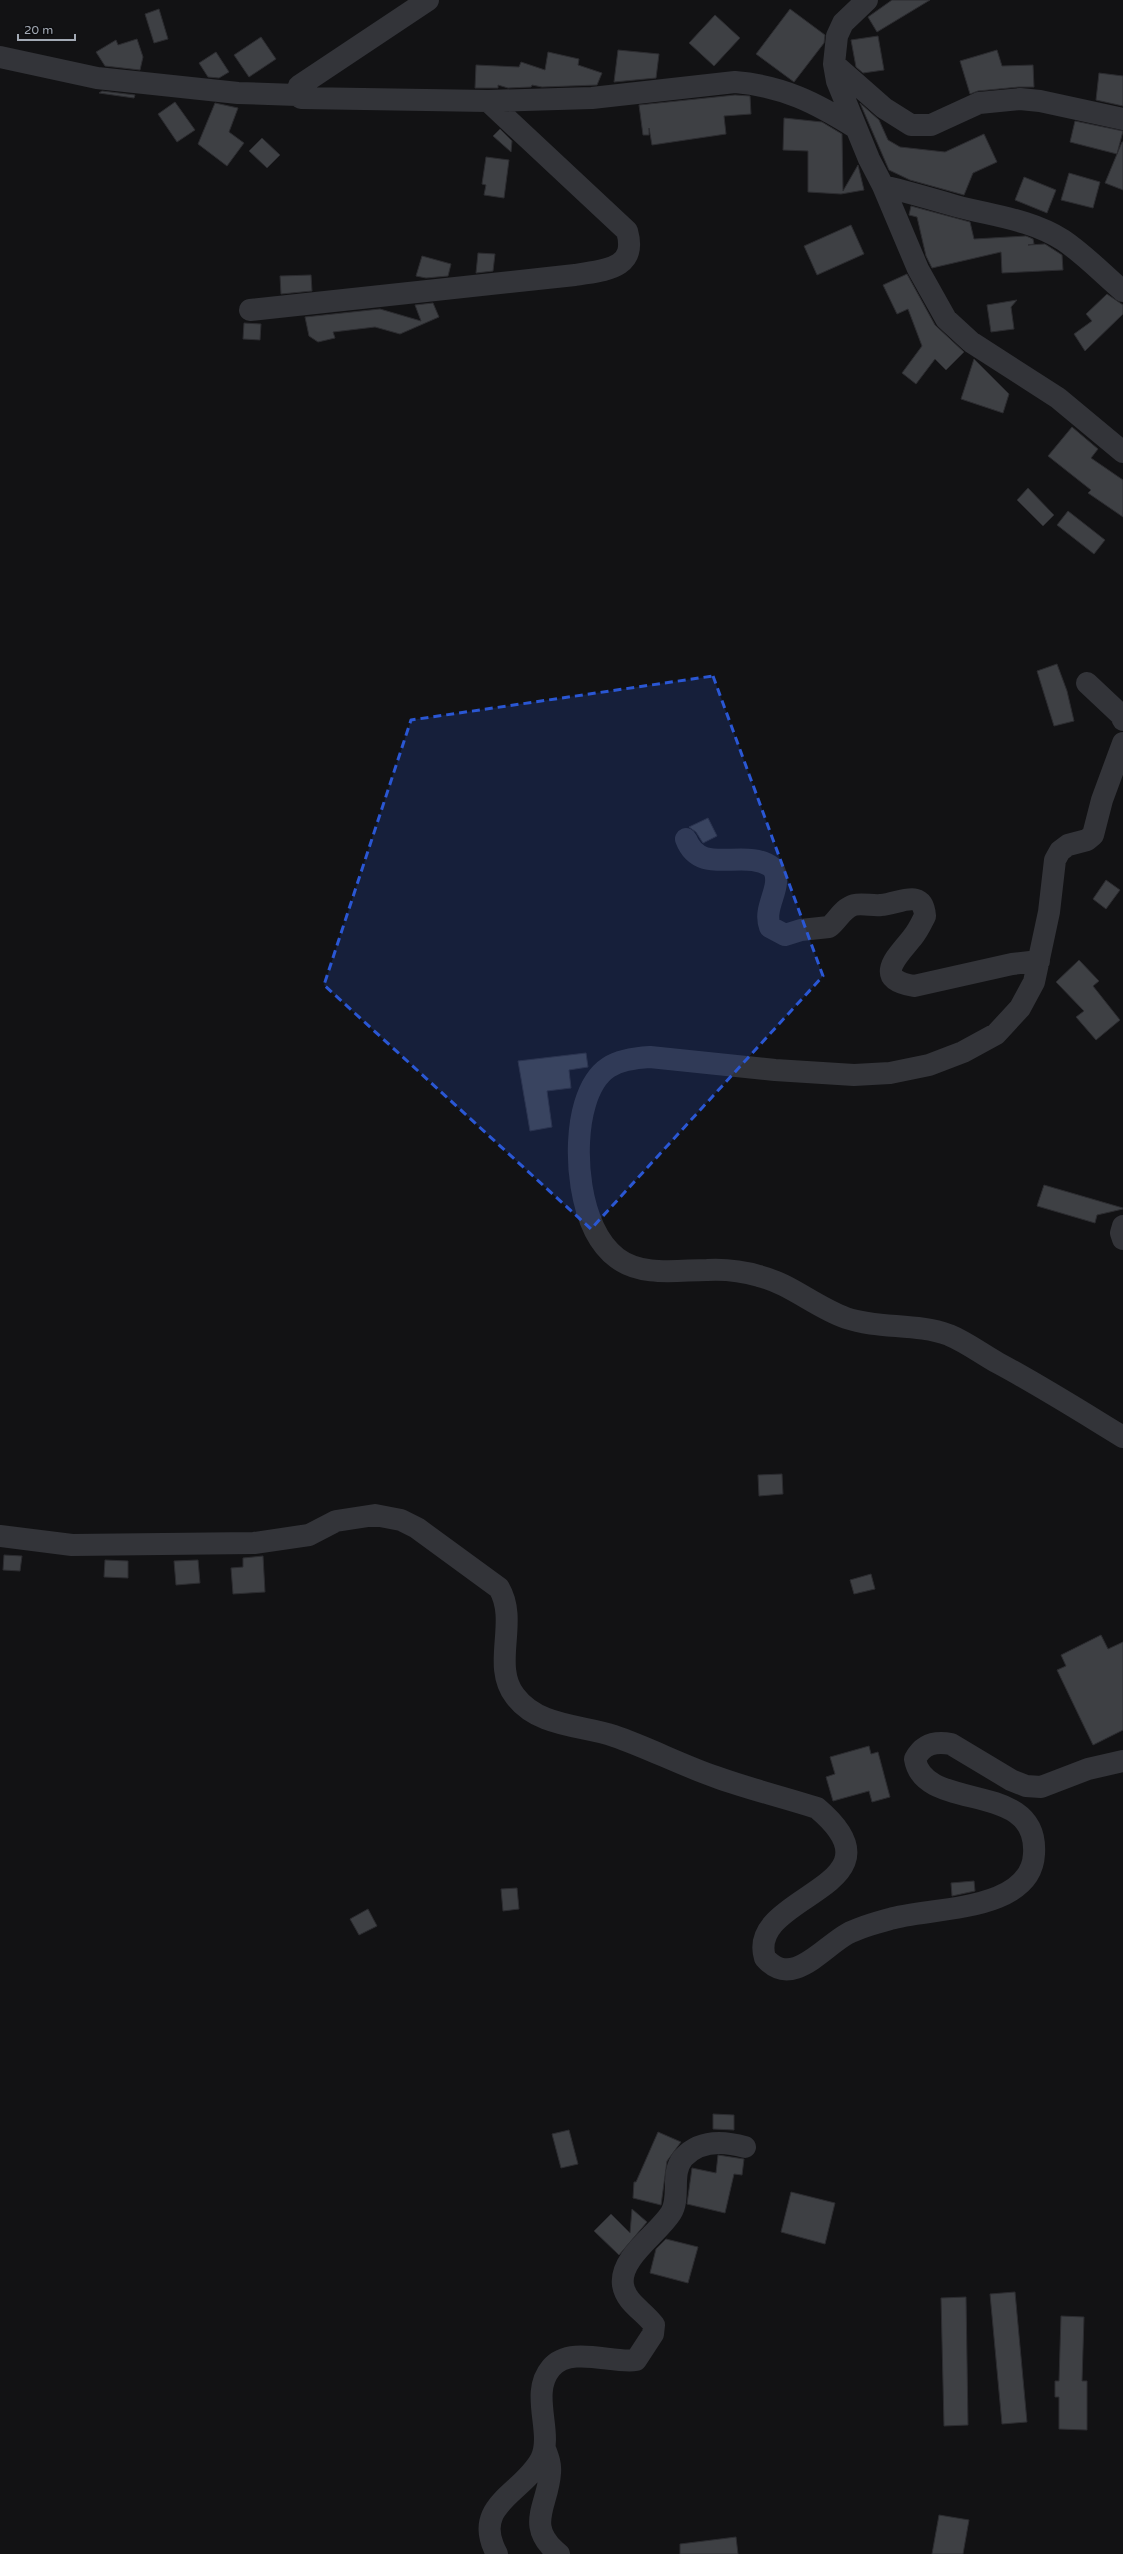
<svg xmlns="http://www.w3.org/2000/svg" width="1123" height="2554" font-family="'Varela Round',sans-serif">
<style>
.building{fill:#3e4044;stroke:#2c2c30}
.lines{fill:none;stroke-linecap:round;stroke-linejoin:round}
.minor{stroke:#333439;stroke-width:22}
.marked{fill:#2a57d4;fill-opacity:0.2;stroke:#2a57d4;stroke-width:3;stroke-dasharray:8 5;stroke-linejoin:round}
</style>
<rect width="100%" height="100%" fill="#121214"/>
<path class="building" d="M892,0H930L877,32L868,17Z
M159,9L168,39L154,43L145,14Z
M790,9L825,35L824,43L794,82L756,54Z
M715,15L740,38L714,66L689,43Z
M878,36L884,70L863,73L856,67L851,40Z
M261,37L276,59L249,77L234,55Z
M137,39L143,57L140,70L105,66L96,52L116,40L118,45Z
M618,50L659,54L656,78L614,82Z
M997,50L1002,66L1033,65L1034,87H1019L978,91L970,94L960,61Z
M216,52L229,72L219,78L208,77L199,63Z
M548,52L579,59L578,65L602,73L597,85L542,87L532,85L531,87L508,88L498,85V88H475L476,65L519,67L521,62L545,70Z
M1099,73L1123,76V106L1096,100Z
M102,91L135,95L134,98L99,93Z
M735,95L750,96L751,114L724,116L726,134L652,145L649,128V135H643L639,105Z
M175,102L195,130L177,142L158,114Z
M215,103L238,108L229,132L244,143L227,166L198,144Z
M860,103L879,120L888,140L900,147L945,152L984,134L997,162L973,173L964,195L910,180L889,170Z
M784,118L822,122L842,134L843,191L858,165L864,190L841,194L808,192V151L783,150Z
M1075,121L1123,131L1117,154L1070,142Z
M500,129L512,141L511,152L493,136Z
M262,138L280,155L267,168L249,151Z
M1122,142H1123V190L1105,183Z
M486,157L509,160L504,198L484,195L486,185L482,184Z
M1069,173L1100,182L1093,208L1061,200Z
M1024,177L1056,190L1047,213L1015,200Z
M911,206L970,222L974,239L1026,236L1033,239L1034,244L1028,245L1045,244L1062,255L1063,270L1002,273L1001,252L932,268L926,256L917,217L909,215Z
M851,225L864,254L817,275L804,246Z
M478,253L495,254L493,271L476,273Z
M422,256L451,264L448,276L426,278L416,276Z
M907,274L935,325L964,352L946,370L935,359L916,384L902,373L922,346L908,309L897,314L883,285Z
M311,275L312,291L281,294L280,276Z
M1107,294L1123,305V314L1085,351L1074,334L1092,321L1086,314Z
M1017,300L1011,307L1014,329L991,332L987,305Z
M433,303L439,317L400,334L375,327L333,332L335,338L318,342L309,336L305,317L380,309L421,321L415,305Z
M244,323L261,324L260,340L243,339Z
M974,359L1009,394L1003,413L961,399Z
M1072,427L1098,449L1091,458L1123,480V517L1088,493L1091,490L1048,456Z
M1028,488L1054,515L1043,526L1017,500Z
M1068,511L1105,540L1094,554L1057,525Z
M1057,664L1067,691L1074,721L1054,726L1037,671Z
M708,818L717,836L703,843L696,832L689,827Z
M1106,880L1120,890L1106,909L1093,899Z
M1079,960L1099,981L1093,986L1120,1020L1096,1040L1076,1017L1084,1011L1056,982Z
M586,1053L588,1067L569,1070L571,1088L547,1091L552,1127L530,1131L518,1061Z
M1044,1185L1123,1208V1209L1097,1215L1095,1223L1037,1206Z
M782,1474L783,1494L759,1496L758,1475Z
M4,1555L22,1556L20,1571L3,1570Z
M263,1556L265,1592L233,1594L231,1568L243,1567V1558Z
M105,1560L128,1561V1578L104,1577Z
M198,1560L200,1583L176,1585L174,1561Z
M871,1574L875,1589L854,1594L850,1580Z
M1101,1635L1108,1649L1123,1642V1730L1093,1745L1057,1670L1066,1666L1061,1655Z
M869,1746L871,1754L878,1752L890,1797L872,1802L869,1791L833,1801L826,1777L835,1774L830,1757Z
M974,1881L975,1891L952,1896L951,1883Z
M517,1888L519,1909L503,1911L501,1889Z
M368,1909L377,1926L359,1935L350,1919Z
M713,2114L734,2115V2130L713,2129Z
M569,2130L578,2164L561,2168L552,2134Z
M658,2132L681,2142L667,2161L661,2205L633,2198L634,2182H636Z
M718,2155L744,2159L742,2175L734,2174L725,2213L687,2204L692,2168L716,2173Z
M791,2192L835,2203L825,2244L781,2232Z
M632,2209L647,2222L619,2255L594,2231L611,2214L630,2233Z
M666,2239L698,2247L688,2283L650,2273L656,2249Z
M1015,2292L1027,2422L1002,2424L990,2294Z
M966,2297L968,2425L944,2426L941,2298Z
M1061,2316L1084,2317L1082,2381H1087V2430L1059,2429V2397H1055V2381H1059Z
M939,2515L969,2520L963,2554H932Z
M736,2537L738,2554H680V2544Z"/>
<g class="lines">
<path class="minor" d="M428,0L299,86L297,95L301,98L488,101L592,98L735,82C783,86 816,103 856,128
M867,0L843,23L837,36L834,64L837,81L869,159L883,186L918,269L946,319L971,342L1058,398L1123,452
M0,57L97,78L238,93L297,95
M834,64L884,108L911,125H931L979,103L1020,99L1040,101L1123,119
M883,186C908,192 932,199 956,206C993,216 1030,219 1063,240C1084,254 1103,274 1123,291
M250,310L575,275C603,270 638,270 627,231L488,101
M1087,683L1121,715L1123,720
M1123,743L1102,800L1093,835L1087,840L1068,845L1060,851L1055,860L1049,912L1034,982L1020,1008L996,1034L963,1052L929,1065L890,1073L854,1075L775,1070L650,1057C615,1059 596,1067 585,1104C572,1147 578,1229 617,1258C642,1277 678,1270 707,1270C725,1269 742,1271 759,1276C791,1284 815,1307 846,1318C879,1329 916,1323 949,1335C966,1342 982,1354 998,1363C1041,1386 1082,1412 1123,1437
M686,839C701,878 745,846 773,868C784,887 762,906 770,927L785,935L801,930L829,927C837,921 843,908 854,905C862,903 873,906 881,905C899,904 923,887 925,916C921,924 918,931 912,938C897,957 872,979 914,986L1012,964L1039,961
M1123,1226L1121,1233L1123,1239
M0,1536L72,1545L254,1543L309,1535L336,1521L375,1515L401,1520L417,1528L499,1588C519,1622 491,1665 515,1696C538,1727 582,1725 614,1736C649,1748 681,1765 716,1777C749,1789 783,1797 817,1808C912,1888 745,1894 765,1958C792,1989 822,1948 847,1934C860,1927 875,1923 890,1919C929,1907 1031,1913 1034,1854C1039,1778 924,1814 915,1759C923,1744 935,1741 951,1744L1011,1780L1026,1786L1041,1787L1088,1769L1123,1761
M545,2449C548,2457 551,2464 550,2473C548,2506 524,2526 559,2554
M497,2554C470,2505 523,2494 541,2459C554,2432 529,2394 551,2368C570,2345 613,2364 636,2360L653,2334L654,2325C644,2311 626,2303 623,2285C619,2258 658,2234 671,2213C681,2197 670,2174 683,2158C700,2139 724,2141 745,2147"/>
</g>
<path class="marked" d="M713,676L823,976L591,1229L324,985L411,720Z"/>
<path d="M18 34v6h57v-6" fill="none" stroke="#a3aab5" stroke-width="2"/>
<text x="24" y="34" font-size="12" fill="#a3aab5" stroke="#0d0d0f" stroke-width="3" paint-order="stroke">20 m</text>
</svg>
